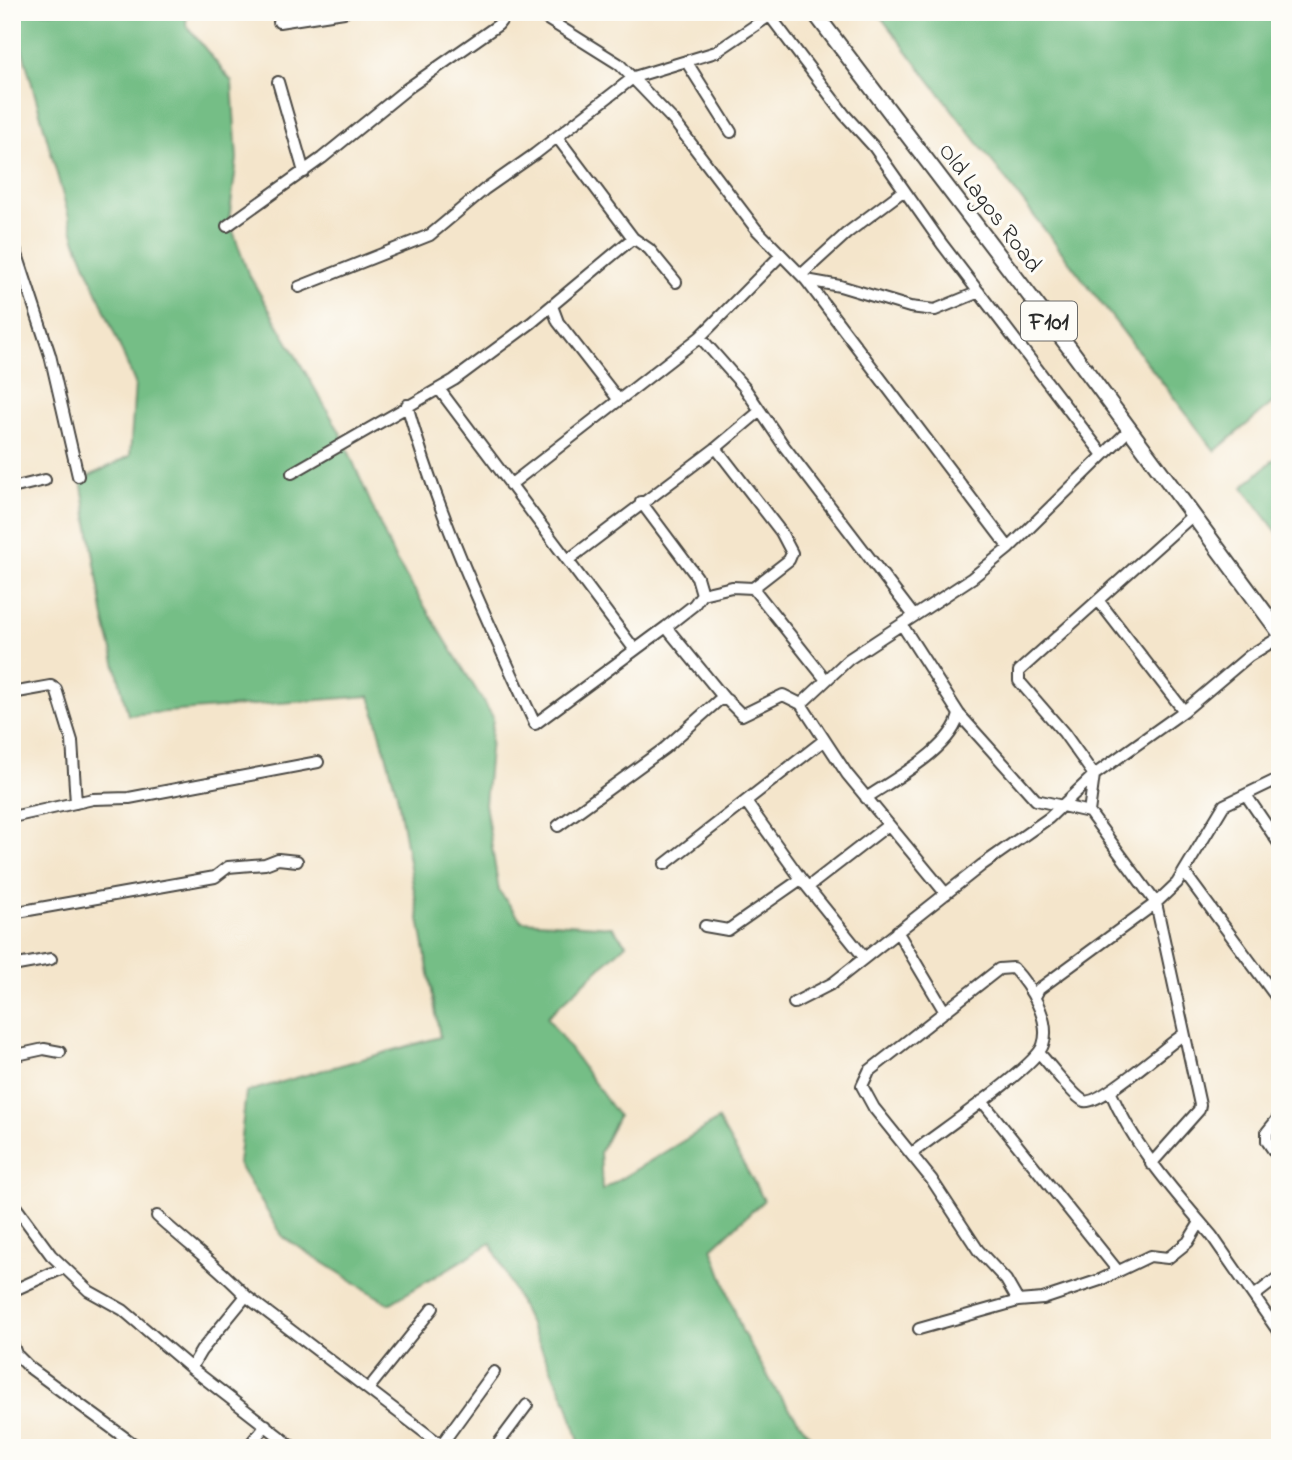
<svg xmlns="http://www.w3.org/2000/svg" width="1292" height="1460" font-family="'Indie Flower',sans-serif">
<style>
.forest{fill:#74be86;stroke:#507458;stroke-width:2}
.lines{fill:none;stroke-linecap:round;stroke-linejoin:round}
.minor-casing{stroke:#494743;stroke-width:14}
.major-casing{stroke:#494743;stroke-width:18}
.minor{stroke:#fff;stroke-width:10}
.major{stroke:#fff;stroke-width:14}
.labels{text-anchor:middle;stroke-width:6;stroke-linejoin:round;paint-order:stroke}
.shield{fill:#fdfcf7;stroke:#6a6a68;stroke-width:2}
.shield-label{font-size:23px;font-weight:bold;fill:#2b2b2b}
.street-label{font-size:24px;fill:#2b2b2b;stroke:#fdfcf7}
</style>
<rect width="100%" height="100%" fill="#fdfcf7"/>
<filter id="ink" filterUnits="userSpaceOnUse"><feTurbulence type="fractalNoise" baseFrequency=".0143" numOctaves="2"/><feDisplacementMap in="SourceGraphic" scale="14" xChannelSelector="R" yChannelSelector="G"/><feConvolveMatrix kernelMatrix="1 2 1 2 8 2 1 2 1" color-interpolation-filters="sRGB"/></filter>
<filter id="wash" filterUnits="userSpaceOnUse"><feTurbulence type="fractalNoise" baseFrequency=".00686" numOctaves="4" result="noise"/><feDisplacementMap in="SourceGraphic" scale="28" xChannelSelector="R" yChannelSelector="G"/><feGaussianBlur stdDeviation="1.57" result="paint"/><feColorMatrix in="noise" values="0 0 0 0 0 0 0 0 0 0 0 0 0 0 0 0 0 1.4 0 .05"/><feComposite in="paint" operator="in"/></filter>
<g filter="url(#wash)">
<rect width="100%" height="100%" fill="#f4e5cb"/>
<path class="forest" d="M18,12H187L186,25L232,82L237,159L229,220L248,273L341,434L394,557L493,717L485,804L499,891L522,921L612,927L626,944L547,1017L618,1116L600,1152L602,1190L718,1120L764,1200L712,1248L742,1331L777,1392L819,1448H581L567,1402L491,1243L389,1304L283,1237L238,1164L246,1092L440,1037L397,794L370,696L128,715L104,618L81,480L130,456L135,383L75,239L20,41Z
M877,12H1280V402L1276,400L1215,451Z
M1280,454V536L1243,487Z"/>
</g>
<g filter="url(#ink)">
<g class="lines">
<defs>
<path id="minor" d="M536,12L619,64L674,121L756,229L806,280L1009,548
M767,12L844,114L874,147L942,244L1103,455
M279,22L344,12
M686,61L731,132
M278,82L304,172
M557,137L633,238L649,249L676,282
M227,226L322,158L408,88L498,25L508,12
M12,239L50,355L78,476
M801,275L847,233L903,191
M806,280L840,286L910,307L935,310L979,292
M299,287L430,235L485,189L535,154L634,77L716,52L769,16
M552,306L558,322L618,399
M700,337L744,387L784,446L914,616
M439,389L635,650
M407,405C438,516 487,621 535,724L666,627L694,605L702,594L697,577L641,502
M716,448L781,532L792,553L789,560L753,588
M292,473L454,380L531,323L633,238
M510,485L700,337L780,256
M12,488L45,480
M568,560L716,448L760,411
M702,594L732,587L753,588L826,680
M1098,600L1184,711
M902,625L959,714L1036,800L1089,812L1156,903L1200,1105L1199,1110L1151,1164
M666,627L724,698
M12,693L51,686L56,689L72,741L76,803
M801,704L849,659L972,578L1009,548L1129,430
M1246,795L1280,845
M866,798C894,779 953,748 959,714
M746,802L801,879L863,956
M1089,812L1094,775L1064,733L1019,681V671L1193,515
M12,817L93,799L129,798L318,762
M558,826L665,748L719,700H727L742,715L783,695L801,704L847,774L946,894
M665,864L823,741
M1184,872L1280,1002
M808,887L887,826
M12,913L215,877L228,867L265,864L278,859L297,861
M705,926L728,930L801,879
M897,931L945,1012
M12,966L51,959
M1036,995L1039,989L1156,903L1177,883L1224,805L1280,778
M794,1003L833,983L982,865L1049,818L1094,775L1184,711L1249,656L1280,637
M1039,1053C1049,1063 1073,1096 1084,1101C1100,1106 1167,1045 1184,1034
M12,1056L44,1049L60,1052
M1110,1091C1134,1147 1174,1191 1212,1236L1280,1334
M982,1101L1118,1271
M1280,1116L1267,1132V1141L1280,1160
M911,1154C936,1134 1036,1067 1043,1045C1052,1020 1029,985 1013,968L999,969L869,1071L862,1086L874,1108L932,1180L978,1250L1006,1280L1018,1301
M12,1202L51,1255L89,1291L123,1310L191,1368L294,1448
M157,1216C186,1243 219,1267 246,1296L201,1351L191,1368
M12,1291L63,1268
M246,1296L445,1448
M1254,1296L1280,1276
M919,1329L1018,1301L1043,1299L1100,1280L1150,1256L1168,1258L1188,1242L1199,1224
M12,1343L16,1354L30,1368L139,1448
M369,1388L433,1308
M441,1445L494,1372
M247,1448L266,1425
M495,1448L527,1405"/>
<path id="major" d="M814,12L1071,350L1280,633"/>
</defs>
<use href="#minor" class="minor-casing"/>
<use href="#major" class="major-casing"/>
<use href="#minor" class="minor"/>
<use href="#major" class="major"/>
</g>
</g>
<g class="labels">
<rect class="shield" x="1021" y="301.5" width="56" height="39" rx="5"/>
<g class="shield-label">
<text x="1049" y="329">F101</text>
</g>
<g class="street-label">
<text transform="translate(991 207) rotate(53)" y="8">Old Lagos Road</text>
</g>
</g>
<rect width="1292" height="1460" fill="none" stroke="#fdfcf7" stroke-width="42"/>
</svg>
